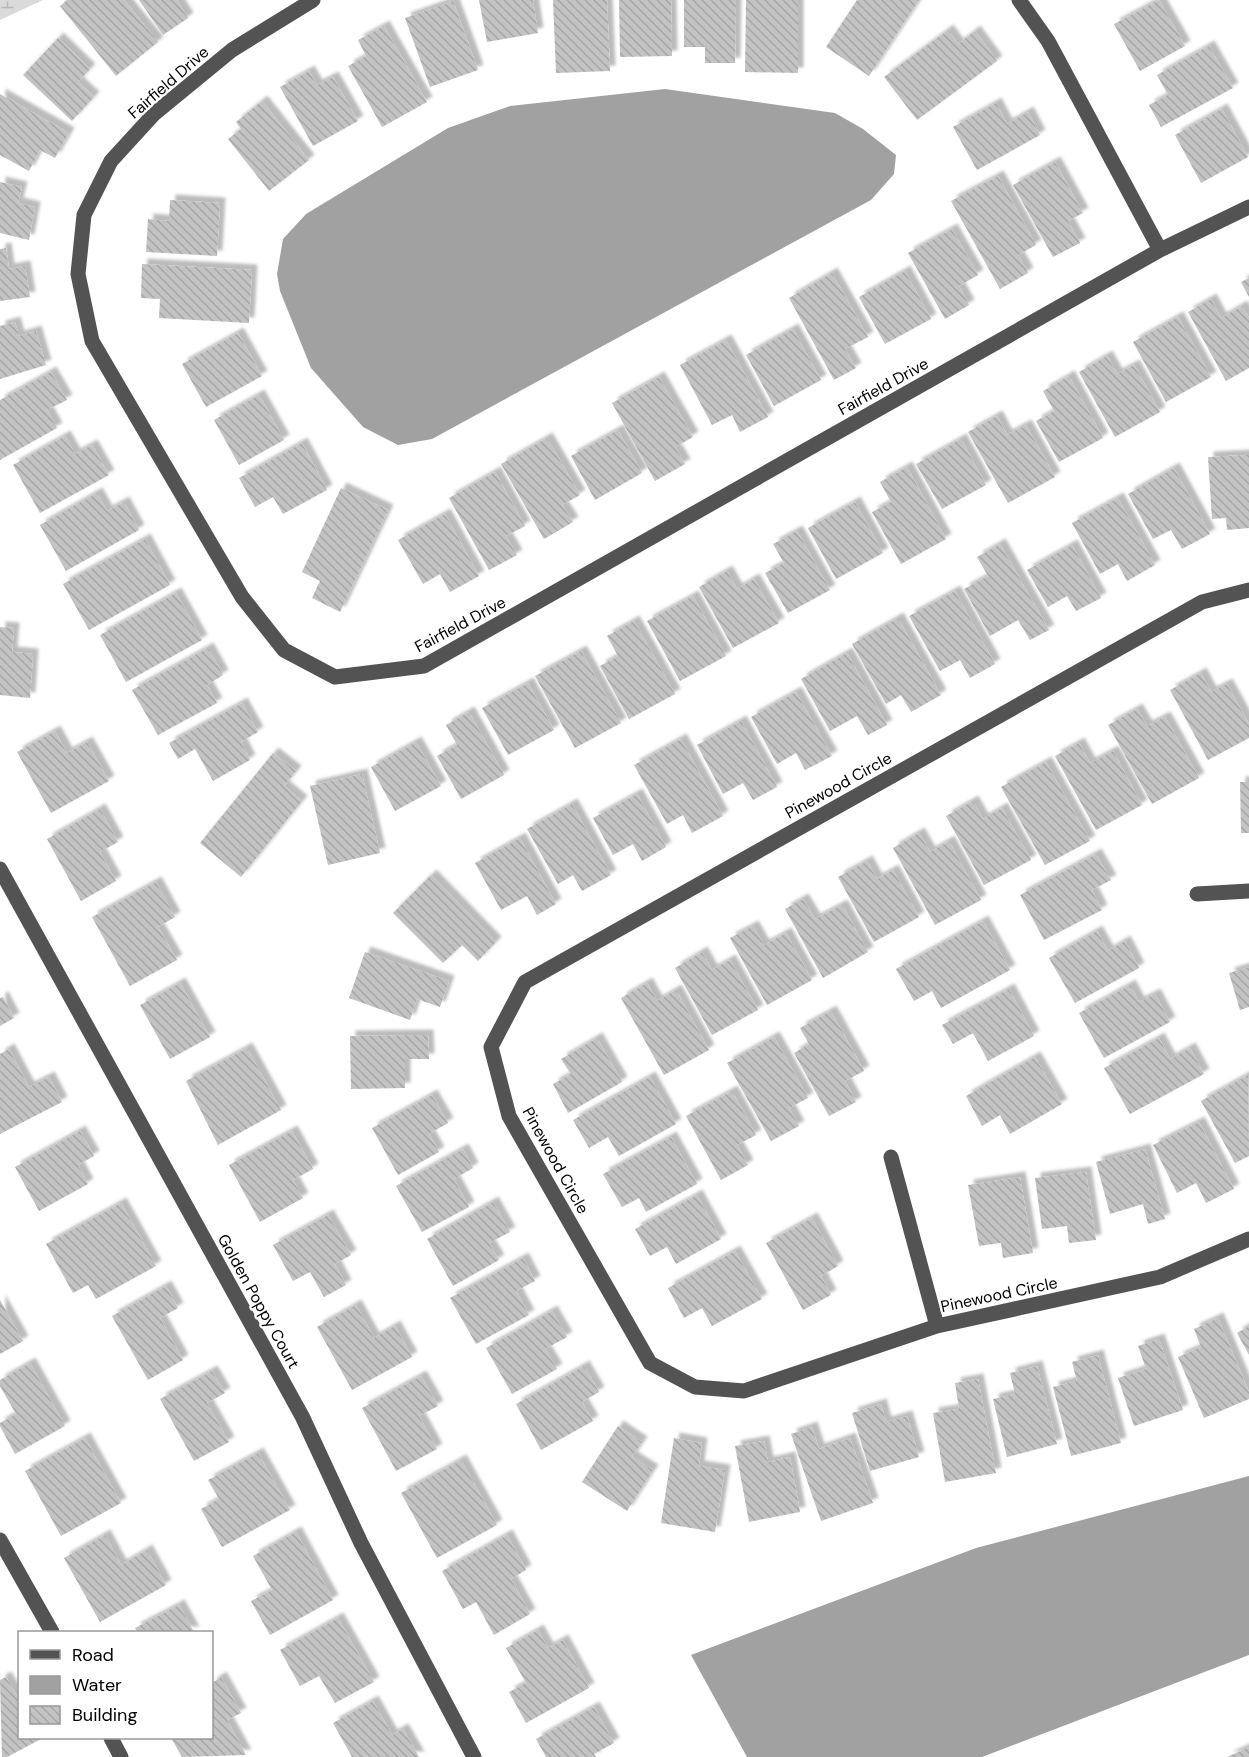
<svg xmlns="http://www.w3.org/2000/svg" width="1249" height="1757" font-family="'DM Sans',sans-serif">
<style>
.wetland{fill:url(#wetland-marsh)}
.water{fill:#a1a1a1}
.building{fill:url(#building-back-hatch);filter:url(#shadow)}
.lines{fill:none;stroke-linecap:round;stroke-linejoin:round}
.minor{stroke:#535353;stroke-width:15}
.labels{text-anchor:middle;stroke-width:4.5;stroke-linejoin:round;paint-order:stroke}
.street-label{font-size:16px;fill:#000;stroke:#fff}
</style>
<defs>
<pattern id="wetland-marsh" width="20" height="14" patternUnits="userSpaceOnUse" patternTransform="scale(1.5)"><rect width="20" height="14" fill="#dadada"/><path d="M1 5h8M5 5V1M11 12h8M15 12V8" fill="none" stroke="#b9b9b9"/></pattern>
<pattern id="building-back-hatch" width="6" height="6" patternUnits="userSpaceOnUse" patternTransform="scale(1.5)"><rect width="6" height="6" fill="#c3c3c3"/><path d="M-1 5l2 2M0 0l6 6M5-1l2 2" fill="none" stroke="#a6a6a6"/></pattern>
<filter id="shadow"><feDropShadow dx="5.5" dy="-5.5" stdDeviation="1.5" flood-color="#0004"/></filter>
</defs>
<rect width="100%" height="100%" fill="#fff"/>
<path class="wetland" d="M0,0H43L0,20Z"/>
<path class="water" d="M665,89L835,113L863,129L896,155L894,174L871,200L432,439L398,445L363,427L311,368L280,291L277,274L283,239L306,214L448,128L510,106Z
M1249,1476V1655L982,1757H747L691,1655L976,1548Z"/>
<path class="building" d="M67,0H124L158,42L116,76L60,6Z
M139,0H177L188,18L163,35Z
M479,0H533L538,33L487,42Z
M553,0H607L610,71L556,73Z
M619,0H671L672,56L620,57Z
M684,0H736L735,63H705V47H684Z
M746,0H798V73L745,72Z
M857,0H919L869,76L826,47Z
M1159,0L1185,46L1140,71L1114,24Z
M453,1L478,70L430,87L405,18Z
M384,26L427,102L382,127L348,66L366,56L358,40Z
M948,30L958,44L975,31L997,61L917,120L884,77Z
M58,38L90,69L78,82L94,97L72,121L23,75Z
M1209,46L1233,88L1161,127L1149,105L1168,95L1157,75Z
M309,71L317,85L333,77L358,121L313,146L280,87Z
M0,94L69,133L55,158L40,150L29,171L0,155Z
M262,101L309,160L269,191L228,139L241,129L236,122Z
M996,103L1007,124L1028,112L1040,135L977,170L953,127Z
M1222,109L1248,157L1201,183L1175,135Z
M1055,162L1083,213L1068,221L1080,243L1053,257L1013,185Z
M998,176L1036,245L1018,255L1028,273L1000,289L951,201Z
M0,182L22,187L18,203L35,207L29,240L0,233Z
M170,200L220,203L217,256L146,252L148,219L169,221Z
M952,229L978,275L959,286L969,305L945,319L908,253Z
M6,248L9,269L25,266L30,297L0,301V249Z
M142,264L252,270L249,323L159,318L160,299L141,298Z
M905,271L931,319L885,344L859,297Z
M832,273L868,337L845,349L856,368L834,380L789,298Z
M1249,278V297L1241,282Z
M1211,299L1221,318L1242,306L1249,318V368L1226,381L1188,312Z
M1178,317L1211,377L1166,402L1133,342Z
M15,322L19,336L36,331L46,365L0,379V326Z
M793,329L821,380L774,406L746,355Z
M238,333L262,376L206,407L182,364Z
M726,340L768,417L740,432L732,415L712,425L680,365Z
M1107,356L1117,374L1134,365L1160,412L1115,437L1079,372Z
M51,372L67,400L47,410L57,428L0,460V400Z
M1069,376L1103,438L1059,462L1036,421L1054,411L1043,391Z
M659,377L693,437L675,447L685,464L655,481L612,403Z
M259,395L284,440L239,465L214,420Z
M997,416L1007,435L1026,425L1055,477L1008,503L968,432Z
M618,430L642,473L595,500L571,456Z
M65,436L75,454L92,445L109,475L40,513L13,465Z
M547,438L580,495L562,505L573,522L544,539L501,464Z
M961,439L986,485L942,509L916,464Z
M302,443L327,490L283,514L273,497L255,507L239,478Z
M1249,455V528L1227,530L1226,518L1212,519L1208,457Z
M907,467L946,539L901,564L872,512L891,502L880,482Z
M1174,468L1210,534L1182,549L1171,530L1153,539L1128,494Z
M495,472L525,526L506,536L517,555L489,570L449,498Z
M341,488L388,510L340,612L312,598L320,581L302,572Z
M97,493L107,511L124,502L139,530L66,571L40,525Z
M1118,498L1155,565L1127,581L1118,564L1100,574L1072,523Z
M855,502L883,553L836,579L808,528Z
M445,514L479,576L450,592L440,574L423,584L398,540Z
M797,531L830,590L788,613L765,573L784,563L773,544Z
M145,539L170,585L89,630L63,584Z
M1000,544L1049,630L1030,640L1018,620L990,636L964,589L988,576L977,557Z
M1072,545L1101,598L1076,611L1067,596L1048,607L1027,570Z
M727,571L737,589L754,579L779,623L733,648L699,587Z
M955,591L995,664L970,678L960,660L940,671L909,616Z
M176,593L202,640L126,682L100,635Z
M693,596L726,656L680,681L647,621Z
M898,618L941,695L911,712L901,695L886,704L852,644Z
M634,621L675,694L629,719L600,666L618,656L607,636Z
M0,627L14,628L12,652L33,654L30,698L0,695Z
M208,648L223,675L207,685L217,703L158,735L132,690Z
M581,651L621,723L575,748L535,676Z
M847,653L887,725L868,735L857,716L830,731L801,679Z
M1201,673L1211,692L1227,684L1249,724V738L1208,760L1170,690Z
M528,683L554,730L508,755L482,708Z
M796,692L832,756L805,770L796,753L777,764L751,717Z
M242,703L258,732L241,742L250,760L213,781L195,749L178,759L169,743Z
M1137,709L1147,726L1165,717L1199,778L1152,804L1108,725Z
M469,712L504,775L461,799L437,756L457,745L446,725Z
M741,721L777,787L753,800L743,783L723,794L697,745Z
M55,731L67,753L87,742L109,781L51,813L17,752Z
M681,739L723,816L692,833L683,815L667,824L634,765Z
M416,742L441,786L395,811L371,767Z
M1079,743L1090,763L1113,751L1142,805L1096,830L1055,756Z
M273,753L296,771L284,786L302,801L241,877L200,843Z
M1046,762L1090,841L1045,865L1001,787Z
M362,774L380,853L328,865L310,786Z
M1240,782H1249V833H1241Z
M637,794L666,847L642,861L633,844L613,855L593,818Z
M973,801L983,819L1002,808L1031,860L984,885L946,816Z
M572,804L611,875L582,891L573,875L558,884L527,829Z
M100,809L118,842L100,852L116,881L81,901L47,839Z
M919,833L930,852L949,841L981,900L935,925L893,848Z
M520,838L556,904L537,915L527,896L501,910L475,863Z
M1096,854L1111,880L1092,890L1102,910L1044,940L1020,895Z
M867,861L877,879L893,870L919,917L874,942L838,877Z
M431,875L496,942L478,961L462,945L443,963L393,913Z
M156,882L175,917L158,927L177,960L130,986L92,917Z
M803,899L815,919L842,905L868,952L823,978L785,909Z
M983,921L1010,970L941,1008L932,991L914,1001L896,969Z
M753,926L764,945L786,933L812,980L767,1005L730,938Z
M1097,931L1108,951L1125,941L1139,968L1075,1003L1049,958Z
M365,952L449,981L440,1007L417,999L410,1020L349,998Z
M702,952L712,970L730,960L758,1010L712,1035L675,968Z
M1249,967V1007L1240,1010L1229,973Z
M180,983L210,1037L170,1059L140,1005Z
M647,983L657,1001L676,990L709,1050L664,1075L621,998Z
M1130,985L1139,1002L1155,994L1170,1022L1104,1058L1079,1013Z
M1009,989L1034,1036L988,1061L973,1033L953,1044L942,1025Z
M3,997L14,1018L0,1026V998Z
M831,1011L864,1071L845,1081L856,1102L829,1116L794,1053L809,1044L800,1028Z
M428,1035L429,1059H405V1088L351,1089L350,1036Z
M774,1037L808,1098L789,1108L799,1126L771,1141L727,1063Z
M597,1038L622,1082L568,1113L553,1084L571,1074L561,1059Z
M1159,1038L1170,1059L1190,1048L1204,1074L1130,1114L1104,1068Z
M247,1048L281,1110L218,1145L186,1081Z
M9,1049L29,1087L49,1077L62,1102L0,1134V1054Z
M1035,1057L1062,1104L1010,1134L1000,1115L982,1126L966,1096Z
M1248,1075L1249,1156L1235,1163L1201,1101Z
M650,1077L676,1124L619,1156L608,1137L589,1148L573,1120Z
M732,1091L756,1135L737,1145L748,1165L721,1180L686,1116Z
M432,1095L448,1123L429,1134L439,1152L398,1175L372,1128Z
M1199,1122L1234,1189L1206,1203L1196,1183L1177,1193L1153,1145Z
M80,1131L94,1156L78,1165L88,1184L39,1211L15,1167Z
M292,1131L313,1169L293,1180L303,1198L260,1222L229,1165Z
M671,1137L697,1184L646,1212L639,1198L622,1207L603,1174Z
M463,1149L473,1168L454,1179L469,1207L422,1232L396,1186Z
M1145,1149L1165,1219L1148,1224L1143,1204L1110,1214L1096,1162Z
M1086,1172L1096,1240L1069,1243L1067,1226L1042,1229L1035,1178Z
M1020,1177L1033,1253L1003,1258L1001,1243L979,1246L968,1185Z
M697,1195L721,1239L676,1264L667,1247L650,1256L635,1229Z
M493,1202L510,1232L489,1243L499,1260L453,1286L427,1239Z
M121,1203L156,1266L96,1299L88,1285L73,1293L46,1244Z
M328,1215L351,1255L335,1264L346,1285L324,1297L310,1272L293,1281L273,1245Z
M812,1218L838,1266L821,1276L831,1295L803,1310L766,1243Z
M735,1251L762,1299L712,1326L702,1308L684,1318L668,1288Z
M523,1258L535,1281L516,1291L529,1315L476,1344L450,1298Z
M166,1286L178,1308L160,1318L183,1360L148,1380L112,1316Z
M0,1300L23,1341L0,1354Z
M356,1305L374,1338L395,1326L412,1357L352,1390L317,1327Z
M552,1311L567,1337L545,1349L557,1369L512,1394L486,1348Z
M1218,1318L1249,1392V1399L1204,1418L1178,1357L1201,1347L1194,1329Z
M1249,1326V1355L1237,1333Z
M1159,1339L1183,1410L1134,1426L1118,1378L1146,1369L1138,1346Z
M1098,1355L1121,1443L1071,1456L1053,1387L1077,1381L1072,1362Z
M30,1363L65,1426L15,1454L0,1426V1423L16,1414L0,1386V1380Z
M584,1366L599,1392L582,1402L593,1421L541,1450L516,1404Z
M1037,1366L1057,1444L1007,1457L993,1399L1015,1394L1010,1373Z
M212,1371L225,1393L207,1403L229,1442L194,1461L160,1399Z
M421,1376L438,1406L419,1416L437,1449L396,1471L362,1408Z
M978,1379L996,1473L945,1482L933,1413L959,1409L955,1383Z
M881,1404L886,1422L907,1416L919,1457L870,1471L852,1413Z
M618,1426L642,1442L632,1457L653,1470L627,1511L582,1482Z
M812,1427L819,1449L850,1438L873,1503L821,1521L791,1434Z
M85,1438L121,1503L61,1536L25,1471Z
M674,1438L702,1443L699,1466L725,1470L715,1532L661,1523Z
M764,1441L768,1462L790,1457L800,1512L749,1522L735,1446Z
M258,1453L290,1510L222,1547L201,1509L219,1499L208,1480Z
M461,1460L497,1525L437,1558L401,1493Z
M296,1532L333,1600L270,1635L251,1601L272,1590L253,1556Z
M105,1535L121,1565L147,1550L166,1585L100,1622L64,1558Z
M507,1535L526,1570L511,1579L530,1614L494,1635L476,1602L463,1609L442,1571Z
M179,1605L194,1632H138L135,1628Z
M338,1618L374,1682L335,1703L319,1676L300,1686L280,1650Z
M538,1630L548,1648L563,1640L589,1688L526,1723L509,1692L526,1683L506,1648Z
M6,1677L20,1701V1738H43L7,1757H2L0,1680Z
M221,1677L241,1713L227,1720L246,1755L182,1757L171,1738H212V1683Z
M373,1701L392,1735L403,1729L419,1757H352L333,1723Z
M594,1707L614,1743L594,1754L596,1757H546L536,1739Z
M1249,1747V1757H1227Z"/>
<g class="lines">
<path class="minor" d="M313,0L232,50L154,114L111,161L84,215L78,274L92,341L242,597L284,650L335,677L424,666L1160,250L1249,207
M1019,0L1048,41L1160,250
M1249,590L1202,602L525,982L491,1047L509,1116L650,1363L695,1387L744,1391L937,1326L1160,1277L1249,1239
M0,869L302,1416L361,1543L474,1757
M1197,894L1249,891
M891,1157L937,1326
M0,1540L52,1632
M111,1738L121,1757"/>
</g>
<g class="labels">
<g class="street-label">
<text transform="translate(168 82) rotate(-41)" y="6">Fairfield Drive</text>
<text transform="translate(883 386) rotate(-29)" y="6">Fairfield Drive</text>
<text transform="translate(460 624) rotate(-28)" y="6">Fairfield Drive</text>
<text transform="translate(838 785) rotate(-29)" y="6">Pinewood Circle</text>
<text transform="translate(556 1160) rotate(61)" y="6">Pinewood Circle</text>
<text transform="translate(999 1294) rotate(-12)" y="6">Pinewood Circle</text>
<text transform="translate(259 1301) rotate(61)" y="6">Golden Poppy Court</text>
</g>
</g>
<rect x="18" y="1631" width="195" height="108" fill="#ffffff" stroke="#999999" stroke-width="1.5"/>
<rect x="30" y="1650" width="30" height="9" fill="#535353" stroke="#999999" stroke-width="1.5"/>
<text x="72" y="1661" font-size="18" fill="#000000">Road</text>
<rect x="30" y="1676" width="30" height="18" fill="#a1a1a1" stroke="#999999" stroke-width="1.5"/>
<text x="72" y="1691" font-size="18" fill="#000000">Water</text>
<rect x="30" y="1706" width="30" height="18" fill="url(#building-back-hatch)" stroke="#999999" stroke-width="1.5"/>
<text x="72" y="1721" font-size="18" fill="#000000">Building</text>
</svg>
